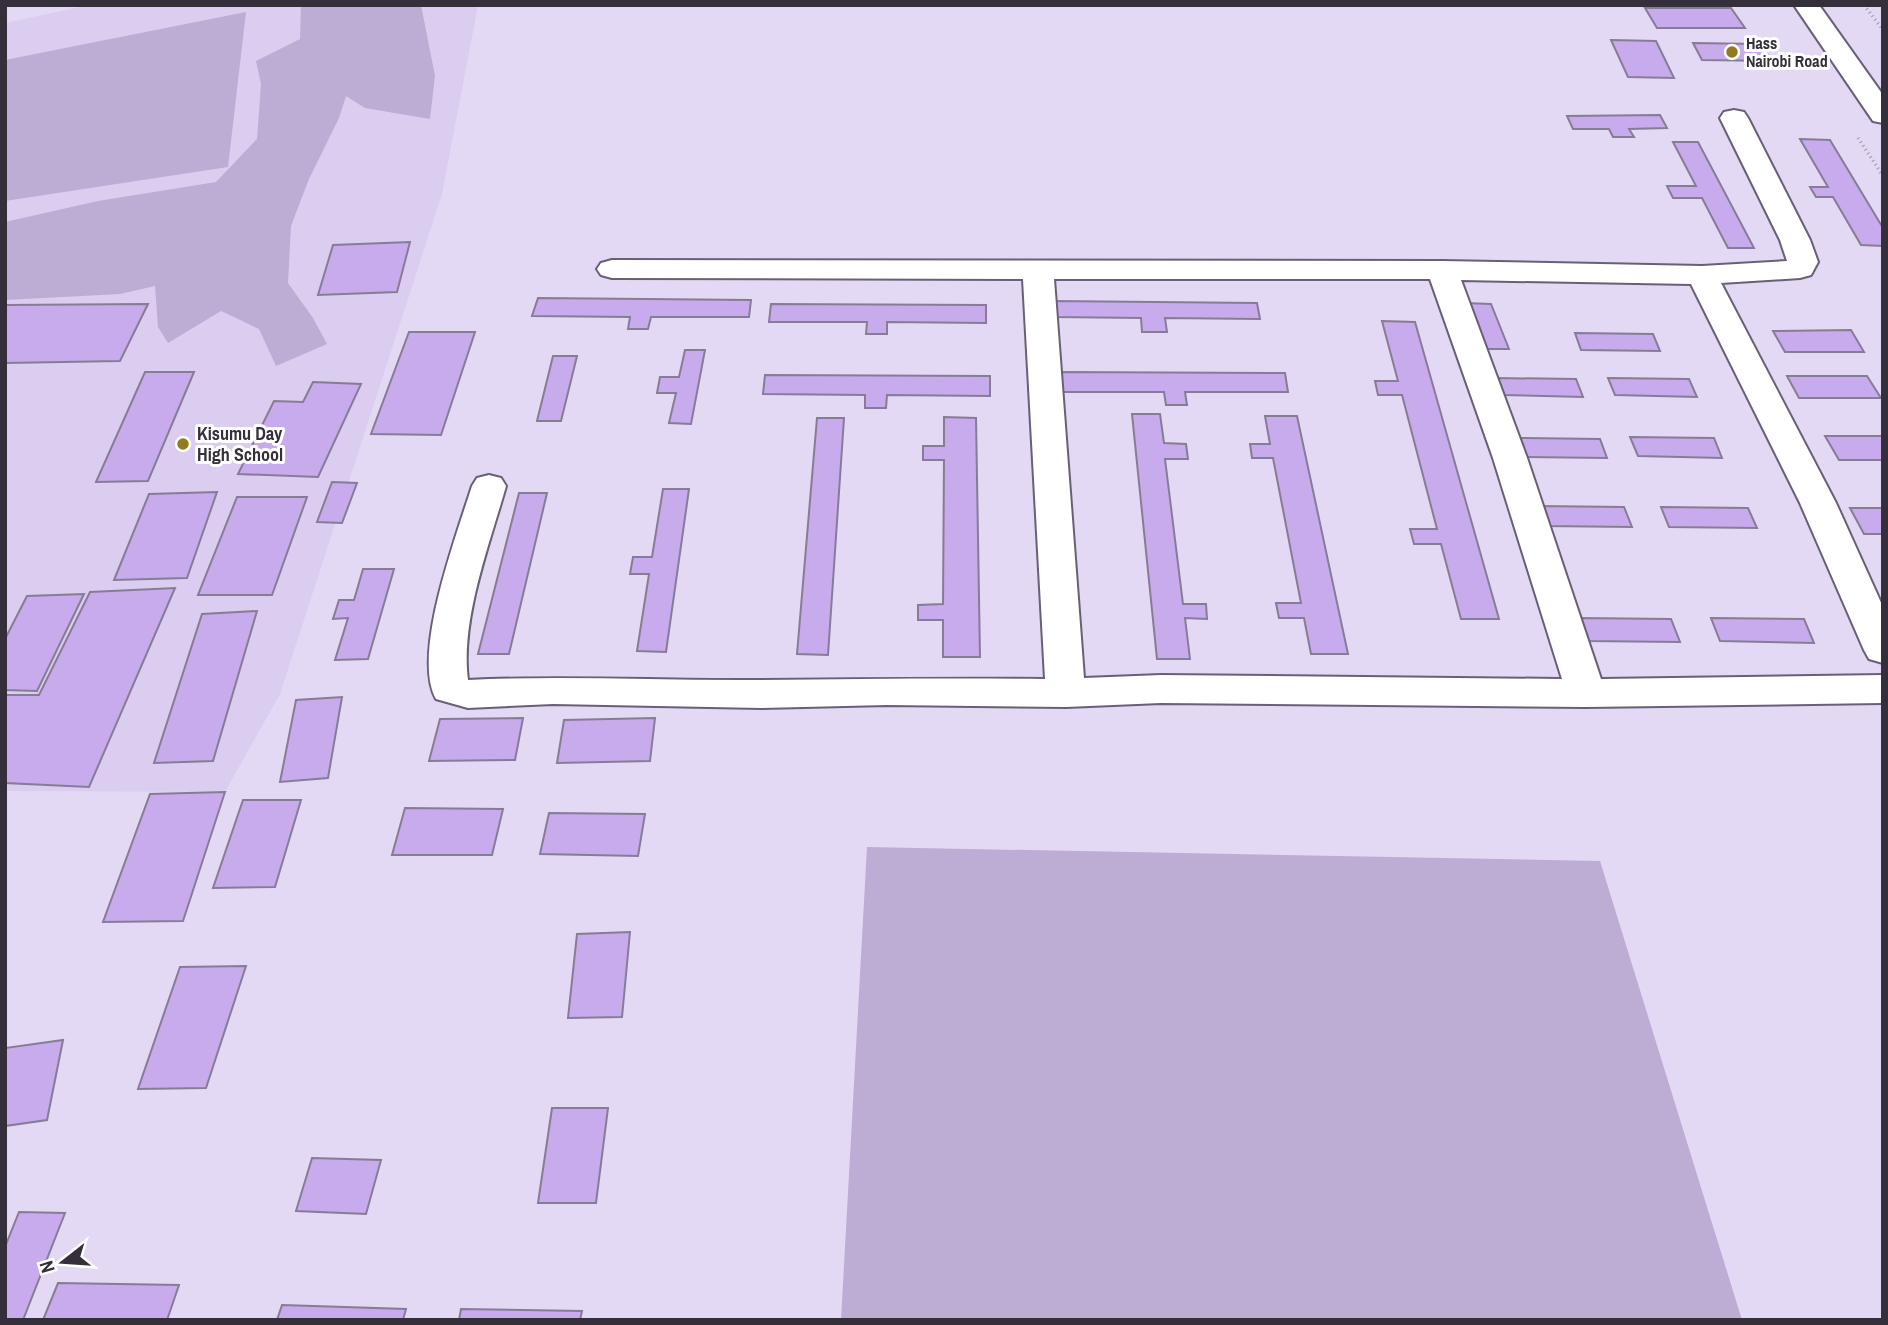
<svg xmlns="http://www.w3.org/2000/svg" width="1888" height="1325" font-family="'Archivo Narrow',sans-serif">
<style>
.built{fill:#dbcdef}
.green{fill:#bdacd4}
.building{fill:#c8abed;stroke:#877c96;stroke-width:2}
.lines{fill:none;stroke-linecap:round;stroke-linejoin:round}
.minor-casing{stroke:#695f77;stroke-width:4}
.trunk-casing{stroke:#695f77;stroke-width:4}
.path{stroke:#a097ac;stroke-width:3.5;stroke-dasharray:1 3.5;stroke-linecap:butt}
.minor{fill:#fff;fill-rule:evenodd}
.trunk{fill:#fff;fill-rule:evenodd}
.poi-dot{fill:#917b21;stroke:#fff;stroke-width:2.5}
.labels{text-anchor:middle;stroke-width:6;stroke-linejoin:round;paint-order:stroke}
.far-poi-label{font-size:16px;font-weight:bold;fill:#342f3a;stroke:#fff;text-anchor:start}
.poi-label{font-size:18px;font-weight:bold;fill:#342f3a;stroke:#fff;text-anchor:start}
</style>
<rect width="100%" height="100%" fill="#e4d9f4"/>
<path class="built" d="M89,5H478L442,194L280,694L225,792L5,791V23Z"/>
<path class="green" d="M301,5H421L435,76L430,119L365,108L346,96L339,118L309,179L291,226L288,283L313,318L327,344L276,366L259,329L221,311L168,343L158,327L155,286L120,294L5,300V222L98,201L216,182L257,139L261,84L256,61L300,39Z
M246,12L228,167L5,201V60Z
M867,847L1600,861L1742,1320H841Z"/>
<path class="building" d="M1645,8H1731L1745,28H1657Z
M1611,40L1656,41L1674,78L1628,77Z
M1693,43L1761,44L1772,61L1702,60Z
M1660,115L1667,128L1629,129L1634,137H1613L1609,129H1573L1567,116Z
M1800,139L1830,140L1883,228V246L1861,245L1833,197H1816L1810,187H1828Z
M1673,142H1698L1754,248H1728L1702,198H1673L1667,186H1696Z
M410,242L397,292L318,295L333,245Z
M538,298L751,300L749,317H651L648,329H628L630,317L532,316Z
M1053,301L1257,303L1260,319L1165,318L1167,332H1142L1141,318L1054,317Z
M1464,303L1491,304L1509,349H1480Z
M148,304L120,361L5,363V305Z
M771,304L986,305V323L887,322V334H866L867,322H769Z
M1382,321L1415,322L1499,619H1461L1441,544H1414L1410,529H1437L1402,395H1378L1375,381H1398Z
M1851,330L1864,352H1785L1773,331Z
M409,332H475L441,435L371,434Z
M1575,333L1653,334L1660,351L1581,350Z
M685,350H705L691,424L669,423L676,393H657L660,377H679Z
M553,356H577L561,421H537Z
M145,372H194L148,481L96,482Z
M1060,372L1285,373L1288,392H1185L1187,405H1166L1164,392H1061Z
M765,375L990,376V396L887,395L886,408H865V395L763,394Z
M1787,376H1867L1881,398H1799Z
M1495,378L1576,379L1583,397L1501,395Z
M1608,378L1689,379L1697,397L1615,395Z
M313,382L361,384L318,477L238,474L274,401L303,402Z
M1132,414H1160L1164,443L1186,444L1188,459H1165L1183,604H1206L1207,619L1185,618L1190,659H1157Z
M1265,416H1297L1348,654H1311L1304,618H1279L1276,603H1301L1273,458H1252L1250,444H1270Z
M944,417L976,418L980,657H943V620H918V605L943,604L944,460H923V446H944Z
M817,418H844L828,655L797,654Z
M1825,436H1883V460H1839Z
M1630,437L1714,438L1722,458L1638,456Z
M1517,438L1600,439L1607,458L1522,457Z
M332,482L357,483L342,523L317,522Z
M663,489H689L666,652L637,651L649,574H630L633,557H652Z
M217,492L187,578L114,580L149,494Z
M519,493H547L509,654H478Z
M237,497H307L272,595H198Z
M1537,506L1624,507L1632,527L1543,526Z
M1661,507L1748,508L1757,528L1669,527Z
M1850,508H1883V534H1864Z
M363,569H394L368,659L335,660L348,618L333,619L339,600H354Z
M175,588L89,787L5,783V695H39L90,592Z
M84,594L37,691L5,690V639L27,596Z
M257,611L213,761L154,763L202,614Z
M1578,618L1671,619L1680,642L1586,641Z
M1711,618L1804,619L1814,643L1720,641Z
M342,697L328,778L280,782L296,700Z
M523,718L515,760L429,761L440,719Z
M655,718L650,761L557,763L564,720Z
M225,792L183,921L103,922L150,794Z
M243,800H301L275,887L213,888Z
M405,808L503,809L492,855H392Z
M549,813L645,814L638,856L540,854Z
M630,932L622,1017L568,1018L577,934Z
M246,966L206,1088L138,1089L180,967Z
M63,1040L47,1120L5,1126V1048Z
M552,1108H608L596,1203H538Z
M312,1158L381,1160L366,1214L296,1211Z
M19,1212L65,1213L23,1320H5V1247Z
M58,1283L179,1285L167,1320H43Z
M282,1305L406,1309L403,1320H277Z
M461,1309L582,1311L580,1320H459Z"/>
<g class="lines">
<defs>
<path id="minor" d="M1734,110L1744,112L1748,118L1810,240L1818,262L1811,275L1800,278L1721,283L1836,503L1883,607V663L1869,659L1864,650L1800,503L1691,284L1461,280L1527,458L1601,679L1883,675V703L1586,707L1161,703L1066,707L887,705L761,708L553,704L468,708L436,699C411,655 457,534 472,486L477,478L489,475L501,478L506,486C490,543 460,620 468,680C566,675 664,681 762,680C857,679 951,678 1045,679L1023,279L612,278L601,275L597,269L601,263L612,260L1442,261L1702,266L1787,261L1780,240L1720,118L1724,112ZM1054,279H1430L1493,458L1562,679L1161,675L1084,678Z"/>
<path id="trunk" d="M1794,5H1819L1883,95V123L1873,121Z"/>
</defs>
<use href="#minor" class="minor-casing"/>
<use href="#trunk" class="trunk-casing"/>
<path class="path" d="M1864,5L1883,30
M1858,138L1883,176"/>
<use href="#minor" class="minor"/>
<use href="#trunk" class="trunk"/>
</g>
<g class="poi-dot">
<circle cx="1732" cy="52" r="7"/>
<circle cx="183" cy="444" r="7"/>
</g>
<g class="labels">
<g class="far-poi-label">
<text x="1746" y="49">Hass<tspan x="1746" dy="18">Nairobi Road</tspan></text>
</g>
<g class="poi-label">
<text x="197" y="440">Kisumu Day<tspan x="197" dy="21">High School</tspan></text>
</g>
</g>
<rect width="1888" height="1325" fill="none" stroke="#342f3a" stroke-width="14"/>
<g transform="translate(63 1262) rotate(253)" stroke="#ffffff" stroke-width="5" paint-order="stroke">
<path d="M0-5L12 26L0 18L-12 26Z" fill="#342f3a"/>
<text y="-10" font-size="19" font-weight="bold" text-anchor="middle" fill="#342f3a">N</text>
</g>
</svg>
